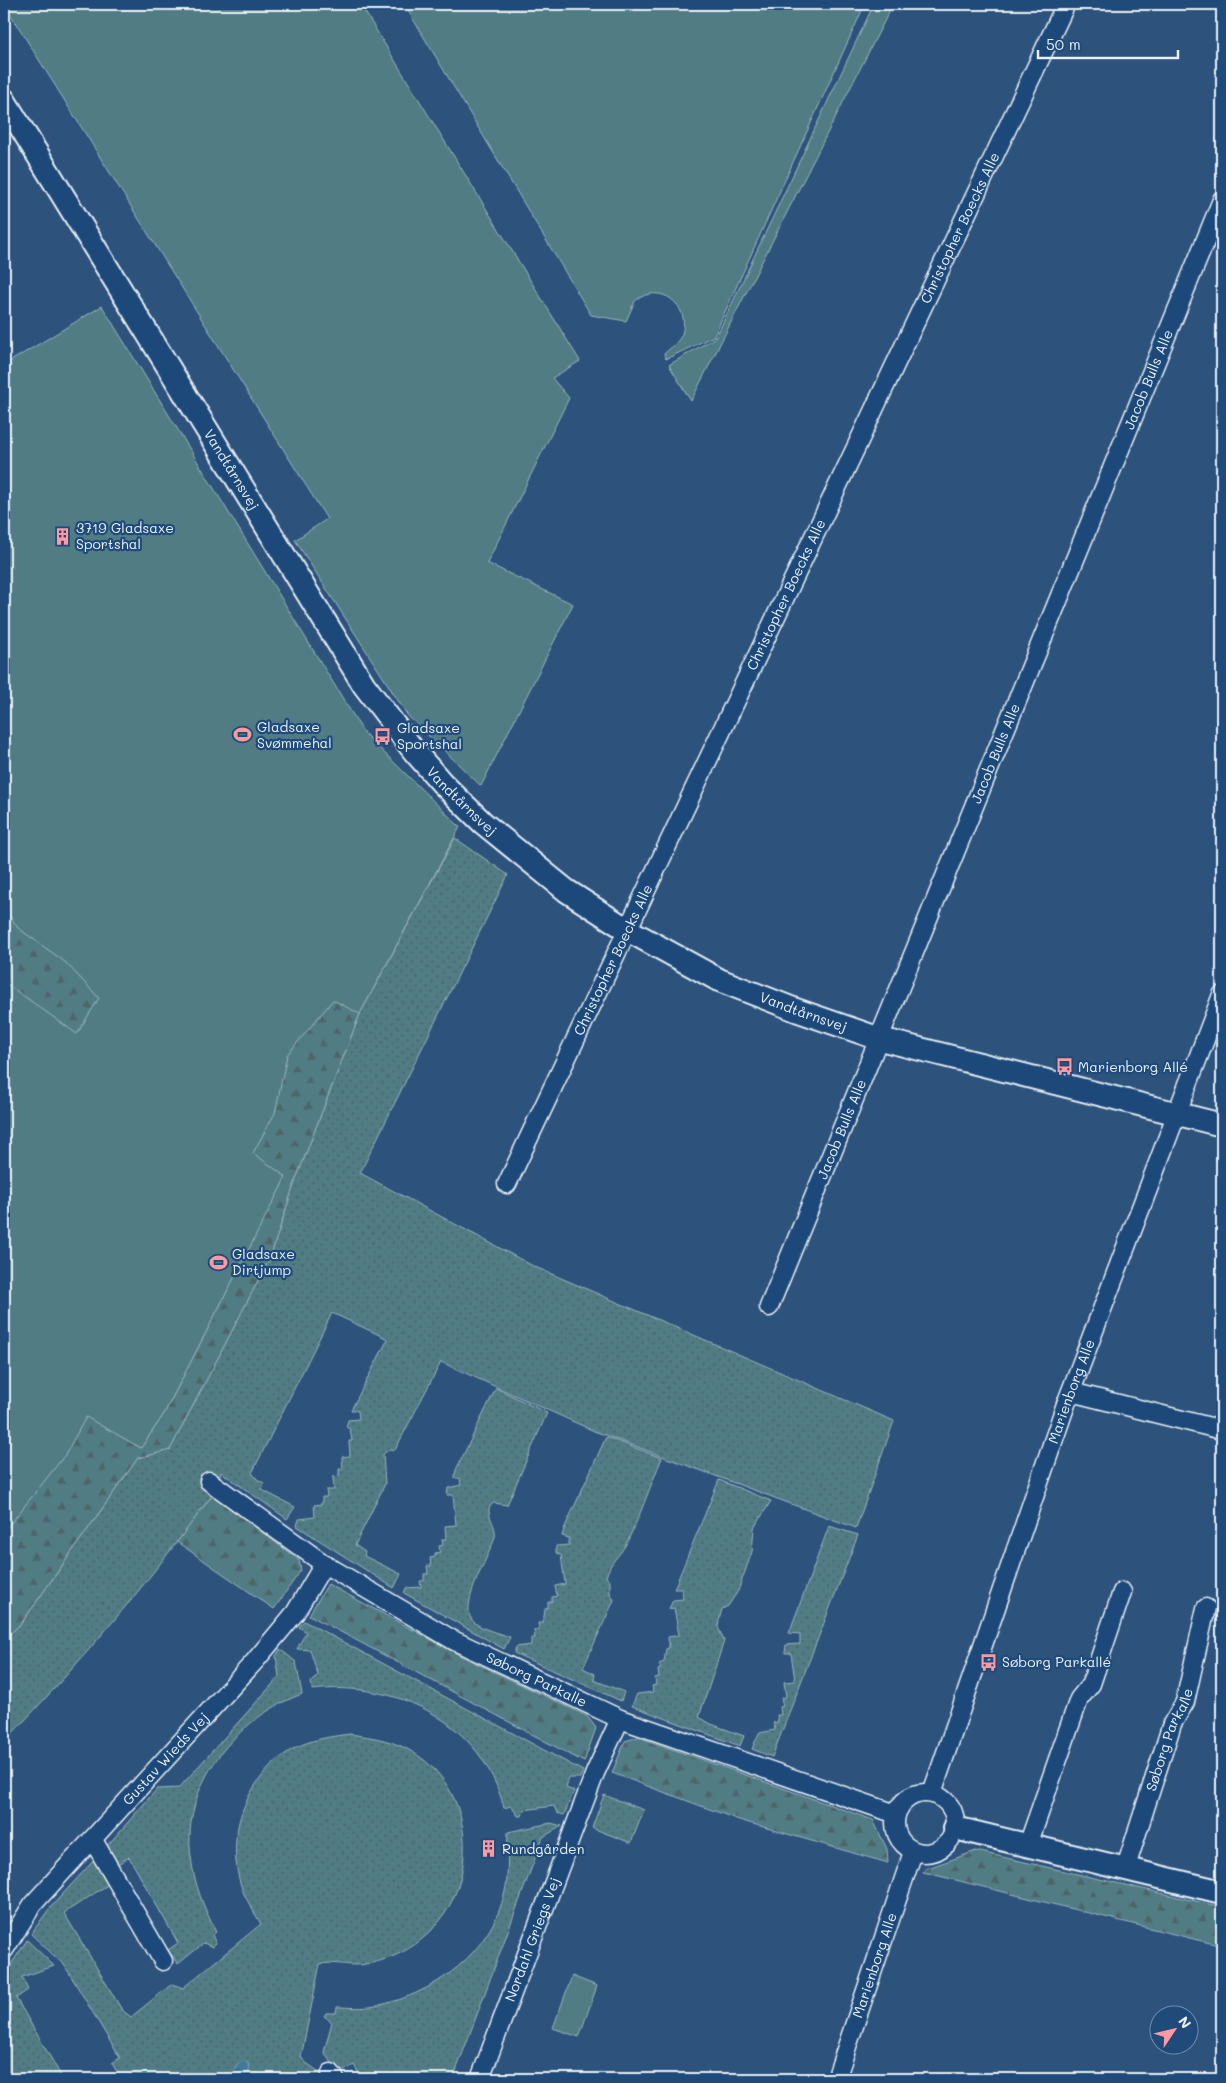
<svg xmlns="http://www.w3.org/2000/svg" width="1226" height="2083" font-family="Mali,sans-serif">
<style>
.grass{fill:#517c84;stroke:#9cb6be}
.forest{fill:url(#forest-firs);stroke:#9cb6be}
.park{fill:url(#park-dots);stroke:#9cb6be}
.water{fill:url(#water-ripples);stroke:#83a9c0}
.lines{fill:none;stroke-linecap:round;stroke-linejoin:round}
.minor-casing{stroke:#e8f1f8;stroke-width:21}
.tertiary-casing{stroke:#e8f1f8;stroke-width:26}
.minor{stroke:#1f4a7a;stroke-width:18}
.tertiary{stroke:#1f4a7a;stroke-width:22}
.labels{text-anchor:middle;stroke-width:4.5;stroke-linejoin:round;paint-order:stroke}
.street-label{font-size:14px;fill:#e8f1f8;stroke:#1f4a7a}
.poi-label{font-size:14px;fill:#e8f1f8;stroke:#1f4a7a;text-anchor:start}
</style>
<defs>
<pattern id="forest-firs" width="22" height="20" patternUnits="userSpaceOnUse" patternTransform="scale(1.25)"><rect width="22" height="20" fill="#517c84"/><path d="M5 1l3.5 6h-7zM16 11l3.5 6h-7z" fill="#4c656a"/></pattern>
<pattern id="park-dots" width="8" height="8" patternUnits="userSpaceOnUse" patternTransform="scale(1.25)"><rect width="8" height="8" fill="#517c84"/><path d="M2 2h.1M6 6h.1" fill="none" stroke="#4c656a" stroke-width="1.8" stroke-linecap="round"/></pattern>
<pattern id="water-ripples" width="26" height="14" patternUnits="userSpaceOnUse" patternTransform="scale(1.25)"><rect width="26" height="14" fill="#40799b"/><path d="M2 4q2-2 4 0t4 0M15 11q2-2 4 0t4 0" fill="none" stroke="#436072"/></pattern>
</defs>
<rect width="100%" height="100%" fill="#2d527c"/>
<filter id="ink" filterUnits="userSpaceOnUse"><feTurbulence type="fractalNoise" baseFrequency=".02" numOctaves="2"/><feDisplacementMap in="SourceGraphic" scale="10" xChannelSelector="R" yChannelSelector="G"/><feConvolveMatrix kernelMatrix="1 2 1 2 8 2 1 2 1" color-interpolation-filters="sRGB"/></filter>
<g filter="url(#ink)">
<path class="grass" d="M4,4H360L580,361L552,378L569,398L487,563L573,604L481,786L408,716L295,540L327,519Z
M404,4H865L714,336L666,359L664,354C670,348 679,342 682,334C691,305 660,281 635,301L626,321L591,315Z
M874,4H893L691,401L669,365L716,337Z
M102,306L364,733L460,827L360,1014L279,1192L164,1414L114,1490L4,1632V365Z
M572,1976L597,1986L579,2037L553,2028Z"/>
<path class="forest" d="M4,907L18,928L65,962L99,998L77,1034L4,982Z
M333,1000L360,1014L295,1182L270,1258L170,1451L138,1458L21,1624L4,1639V1532L65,1455L86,1417L141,1448L164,1414L286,1177L253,1153L275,1113L287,1055Z
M214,1496L299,1560L301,1570L274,1609L177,1542L210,1498Z
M328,1584L463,1657L587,1716L596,1728L584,1762L309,1615Z
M638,1737L873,1820L887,1849L888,1863L739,1820L612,1773L625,1741Z
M976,1851L1222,1907V1946L923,1872L925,1869Z"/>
<path class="park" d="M455,838L508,875L360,1173L533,1266L894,1421L856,1528L594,1431L441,1362L395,1450L390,1449L383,1454L385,1484L355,1545L365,1552L364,1556L401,1574L394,1588L297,1526L299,1519L315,1517L314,1505L322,1504V1497H327L326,1490H334L333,1477L339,1476V1469H343L342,1457L350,1456L349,1441H352L350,1429L346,1427L348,1420L359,1419L358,1411L351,1410L388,1339L332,1313L252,1473L257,1479L264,1483L262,1490L295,1507L287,1519L221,1472L214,1496L210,1498C147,1584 78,1666 4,1742V1639L21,1624L138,1458L170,1450L270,1258L295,1182L360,1014Z
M496,1388L547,1413L507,1505L493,1503L489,1508C488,1519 497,1526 495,1537C490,1555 459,1604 472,1620C479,1629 499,1633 510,1637L504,1649L404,1593L406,1588L421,1587L420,1581H424V1574H428L427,1566H431L430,1558L435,1557V1553L440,1552L439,1546L443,1545L442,1539H446L445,1526L456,1525L453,1495H447L448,1488L461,1485L460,1478H454L456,1470Z
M606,1437L662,1458C650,1486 640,1517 626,1544C619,1557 611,1560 606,1577L610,1581V1593L614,1600L583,1668L595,1674L594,1680L624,1692L621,1701L514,1653L516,1647L531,1645V1638H535L534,1630H539L538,1623H543L545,1609L548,1608V1602H552V1597L557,1596L555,1586L565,1584L561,1555L556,1553V1546L569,1545V1538L562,1536L564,1529Z
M719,1480L771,1501L754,1528L752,1552L738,1591L728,1606L722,1609L719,1620L718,1627L724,1641L699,1717L711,1724L744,1736L740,1746L632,1706L637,1694L653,1692L652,1686L656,1685L655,1678L659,1677L658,1670L661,1669L659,1664L664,1662L666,1649L669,1648L668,1637L679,1635L674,1608L669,1609L673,1600L683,1599L682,1589H674Z
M829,1526L858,1535L772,1757L752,1749L759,1733L775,1730L773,1723L778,1722L777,1715H781L780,1707L783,1706L781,1698L786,1697L784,1682L795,1681L791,1653H785L786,1645L800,1644V1634L789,1633Z
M304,1621L583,1771L580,1778H569L566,1788L574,1791L564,1815L557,1813L554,1806L524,1810L522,1816H518L511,1806L504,1808C482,1721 396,1680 312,1690L311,1682L318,1675L310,1650L297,1649L306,1632L299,1627Z
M280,1649L296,1662L302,1694C237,1718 181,1783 191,1857C194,1884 204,1908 216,1932L212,1935L216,1943L212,1947L204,1943L178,1964L168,1950L178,1943L129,1857L118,1864L107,1846L157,1789L179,1788L279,1677L276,1656Z
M349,1734C371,1737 388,1739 407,1749C481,1787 482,1896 417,1943C401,1955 377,1964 357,1965C345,1965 332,1962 320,1964L301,2057L305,2062L325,2076L318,2079H109L118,2074L112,2063L120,2058L65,1966L31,1934L49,1909L95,1859L109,1884L64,1913L122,2010L131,2017L172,1984L183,1988L261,1924C255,1914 249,1904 244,1894C223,1842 242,1784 288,1752C306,1740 328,1737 349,1734Z
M604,1795L644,1810L631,1843L592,1828Z
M551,1823L562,1826L543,1837L453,2079H362L354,2065L340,2073L324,2052L332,2022L324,2016L326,2013H336L337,2007C349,2007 363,2009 375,2006C438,1994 499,1947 507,1879C508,1863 507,1848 508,1832Z
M27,1940L54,1966L22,1977L28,1990L16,1998L63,2079H4V1984L12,1963Z"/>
<path class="water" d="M244,2061L248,2063L249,2072L239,2079H228L239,2063Z"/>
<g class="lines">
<defs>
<g id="minor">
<path id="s1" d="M507,1184L1066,4"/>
<path id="s2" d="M769,1307L1222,200"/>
<path d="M1071,1392L1222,1430"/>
<path id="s3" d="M209,1481L324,1564L453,1640L620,1719L896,1814"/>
<circle cx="925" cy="1823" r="30"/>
<path id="s4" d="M932,1793L1066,1404L1222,995"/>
<path d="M93,1840L163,1961"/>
<path d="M1028,1845L1079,1699L1091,1684L1122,1592"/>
<path id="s5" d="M1125,1870L1172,1724L1185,1702L1206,1608"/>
<path id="s6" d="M4,1950L33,1904L255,1661L295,1613L324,1564"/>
<path d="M331,2073L335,2079"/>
<path id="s7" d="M480,2079L595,1773L620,1719"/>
<path id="s8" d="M836,2079L913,1852"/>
</g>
<g id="tertiary">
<path id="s9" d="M4,100L364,685L414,751L442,783L483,823L567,891L626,929L719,980L796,1010L880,1039L1222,1125"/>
<path d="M955,1828L1222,1892"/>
</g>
</defs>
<use href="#minor" class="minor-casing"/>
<use href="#tertiary" class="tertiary-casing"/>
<use href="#minor" class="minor"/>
<use href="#tertiary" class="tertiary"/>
</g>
</g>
<defs>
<symbol id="building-bare" viewBox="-9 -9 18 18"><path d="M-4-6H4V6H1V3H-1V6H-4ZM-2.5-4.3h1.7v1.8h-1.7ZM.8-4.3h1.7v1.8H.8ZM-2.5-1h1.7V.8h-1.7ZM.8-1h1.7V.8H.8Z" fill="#ff9aa2" stroke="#1f4a7a" stroke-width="2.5" paint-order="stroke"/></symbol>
<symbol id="stadium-bare" viewBox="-9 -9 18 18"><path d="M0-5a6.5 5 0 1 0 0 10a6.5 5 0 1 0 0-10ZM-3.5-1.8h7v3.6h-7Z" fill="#ff9aa2" stroke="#1f4a7a" stroke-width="2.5" paint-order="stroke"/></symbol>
<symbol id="bus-bare" viewBox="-9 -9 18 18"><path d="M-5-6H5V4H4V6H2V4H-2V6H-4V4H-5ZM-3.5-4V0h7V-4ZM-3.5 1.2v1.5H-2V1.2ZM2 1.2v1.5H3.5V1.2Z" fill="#ff9aa2" stroke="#1f4a7a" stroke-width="2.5" paint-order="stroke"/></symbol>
</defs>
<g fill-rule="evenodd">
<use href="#building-bare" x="50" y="524" width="25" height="25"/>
<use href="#stadium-bare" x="230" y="722" width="25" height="25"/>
<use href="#bus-bare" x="370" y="724" width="25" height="25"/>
<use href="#bus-bare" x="1052" y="1054" width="25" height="25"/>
<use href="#stadium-bare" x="206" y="1250" width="25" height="25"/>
<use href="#bus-bare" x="976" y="1650" width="25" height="25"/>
<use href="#building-bare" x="476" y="1836" width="25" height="25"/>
</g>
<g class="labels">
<g class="street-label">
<text dy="5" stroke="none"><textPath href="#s1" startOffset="1058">Christopher Boecks Alle</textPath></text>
<text dy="5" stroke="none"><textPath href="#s2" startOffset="1002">Jacob Bulls Alle</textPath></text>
<text dy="5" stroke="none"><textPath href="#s9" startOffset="434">Vandtårnsvej</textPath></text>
<text dy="5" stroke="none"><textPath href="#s1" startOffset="652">Christopher Boecks Alle</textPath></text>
<text dy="5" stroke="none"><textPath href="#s2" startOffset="598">Jacob Bulls Alle</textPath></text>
<text dy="5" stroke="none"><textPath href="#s9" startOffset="839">Vandtårnsvej</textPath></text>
<text dy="5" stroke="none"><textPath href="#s1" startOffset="248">Christopher Boecks Alle</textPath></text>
<text dy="5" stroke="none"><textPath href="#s9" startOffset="1244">Vandtårnsvej</textPath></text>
<text dy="5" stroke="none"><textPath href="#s2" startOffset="192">Jacob Bulls Alle</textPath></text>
<text dy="5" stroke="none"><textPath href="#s4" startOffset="425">Marienborg Alle</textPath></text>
<text dy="5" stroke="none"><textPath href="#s3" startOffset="384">Søborg Parkalle</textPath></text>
<text dy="5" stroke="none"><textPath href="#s5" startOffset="138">Søborg Parkalle</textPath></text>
<text dy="5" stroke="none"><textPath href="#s6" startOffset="251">Gustav Wieds Vej</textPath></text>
<text dy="5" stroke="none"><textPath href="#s7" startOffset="149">Nordahl Griegs Vej</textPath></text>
<text dy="5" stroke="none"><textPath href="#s8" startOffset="120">Marienborg Alle</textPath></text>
</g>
<g class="poi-label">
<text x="76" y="533">3719 Gladsaxe<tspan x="76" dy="16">Sportshal</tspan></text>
<text x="257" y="732">Gladsaxe<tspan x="257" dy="16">Svømmehal</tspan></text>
<text x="397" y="733">Gladsaxe<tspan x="397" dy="16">Sportshal</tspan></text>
<text x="1078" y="1072">Marienborg Allé</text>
<text x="232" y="1259">Gladsaxe<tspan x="232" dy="16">Dirtjump</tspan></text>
<text x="1002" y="1667">Søborg Parkallé</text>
<text x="502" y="1854">Rundgården</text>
</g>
</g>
<rect width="1226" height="2083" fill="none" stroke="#1f4a7a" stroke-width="20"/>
<rect x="10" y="10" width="1206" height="2063" fill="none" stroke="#e8f1f8" stroke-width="2" filter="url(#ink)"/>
<g transform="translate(1174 2030) rotate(55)"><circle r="24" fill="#1f4a7a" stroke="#6f8dac"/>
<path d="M0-4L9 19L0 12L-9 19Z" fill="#ff9aa2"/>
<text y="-8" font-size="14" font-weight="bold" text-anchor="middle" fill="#e8f1f8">N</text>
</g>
<path d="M1038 50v8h140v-8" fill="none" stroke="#e8f1f8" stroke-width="2.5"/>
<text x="1046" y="50" font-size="15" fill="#e8f1f8" stroke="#1f4a7a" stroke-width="4" paint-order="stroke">50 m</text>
</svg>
